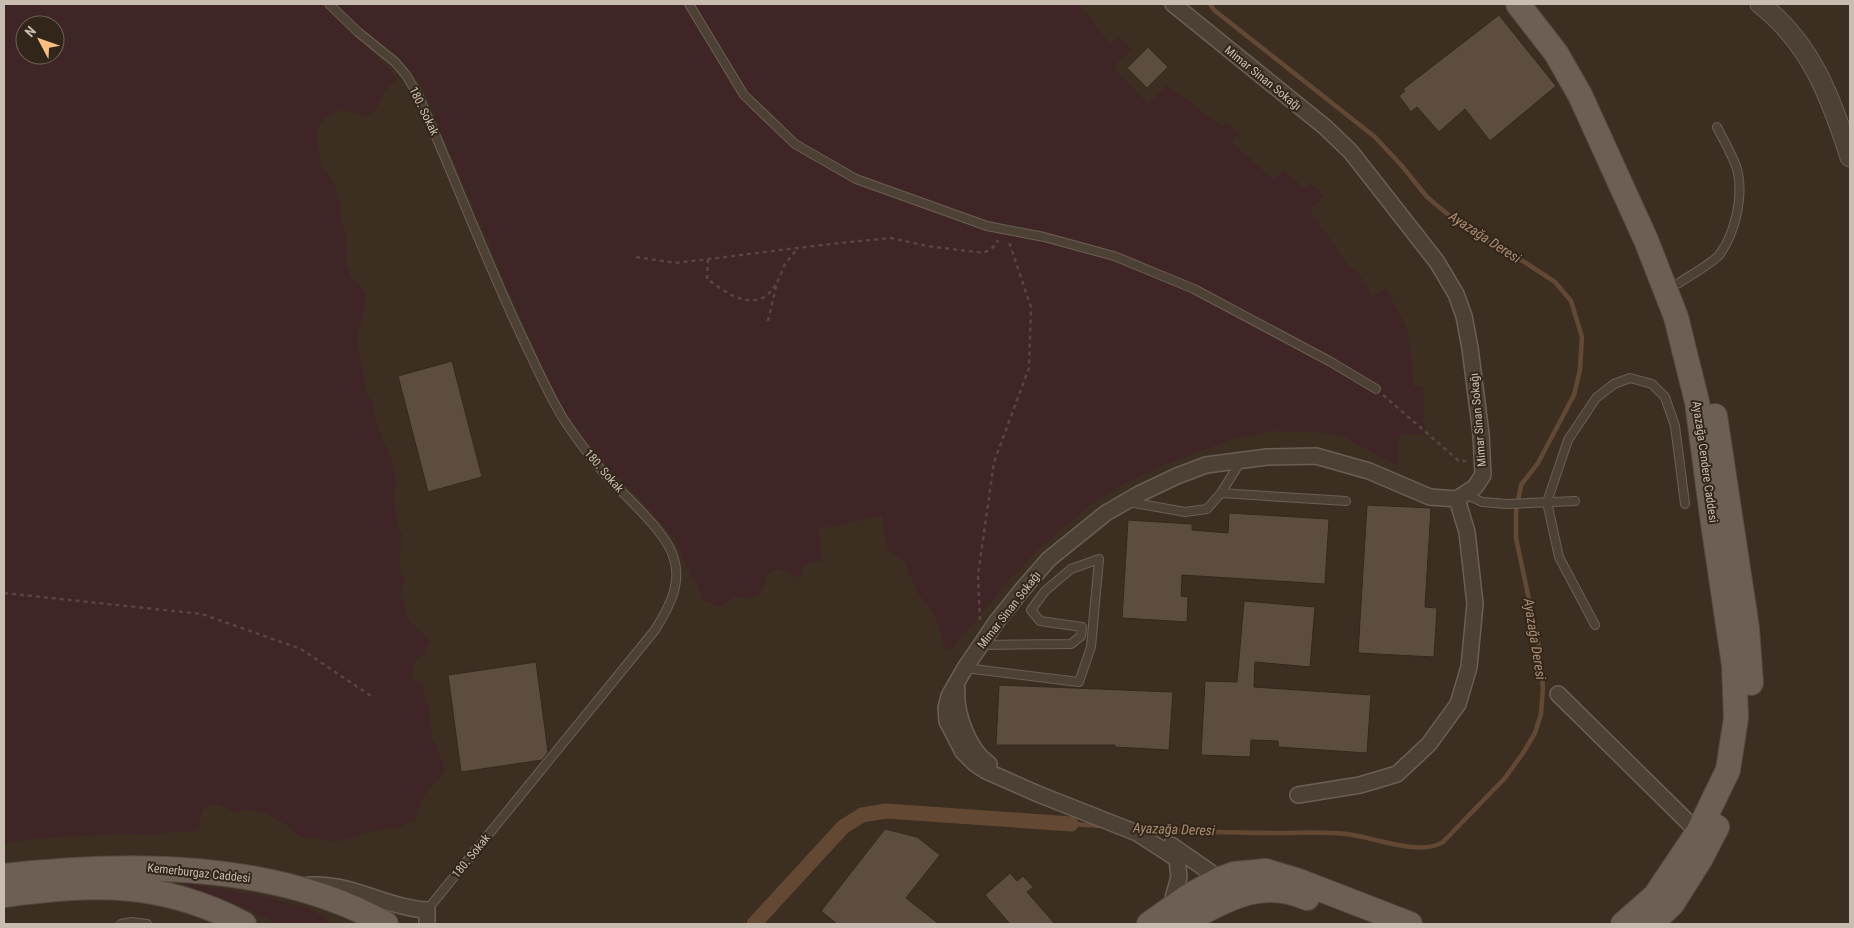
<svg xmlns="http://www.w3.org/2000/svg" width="1854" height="928" font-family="'Roboto Condensed',sans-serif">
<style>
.green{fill:#402526;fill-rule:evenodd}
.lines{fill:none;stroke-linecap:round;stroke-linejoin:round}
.stream{stroke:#634933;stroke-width:4.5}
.canal{stroke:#634933;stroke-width:15}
.building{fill:#5d4d3e;stroke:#34281d}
.service-casing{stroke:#6b5f54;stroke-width:10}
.minor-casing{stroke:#6b5f54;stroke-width:18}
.tertiary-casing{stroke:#6b5f54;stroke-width:21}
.primary-casing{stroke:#564a3f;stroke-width:26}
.path{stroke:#5b4243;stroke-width:2.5;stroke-dasharray:4 4;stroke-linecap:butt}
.service{stroke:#4d4136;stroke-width:8}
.minor{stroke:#4d4136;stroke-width:15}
.tertiary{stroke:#4d4136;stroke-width:19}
.primary{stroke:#6d5f54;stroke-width:24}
.labels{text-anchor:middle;stroke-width:4;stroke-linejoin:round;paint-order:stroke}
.street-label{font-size:12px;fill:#c9bdb1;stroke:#32261b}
.water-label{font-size:14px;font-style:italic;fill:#ad8c70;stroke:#32261b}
</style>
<rect width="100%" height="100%" fill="#3d2e22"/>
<path class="green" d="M4,4H1079L1110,44L1120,37L1132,49L1113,67L1148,104L1167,85L1223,127L1226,122L1239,134L1232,142L1273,180L1283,170L1304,188L1310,183L1324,196L1310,210L1349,267H1354L1373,296L1386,289L1406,326L1410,343L1413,386L1423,387L1425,435L1402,434L1399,441L1398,466L1342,436L1316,432L1271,431L1233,439L1172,462L1132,480L1097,500L1071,521L1039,549L1011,578L951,650H946L942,644L941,634L936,618L918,593L905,563L887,549L882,516L818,529L822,561C810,562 803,564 801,576L795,577L778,568L768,574L763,588L758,595L749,598L735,597L720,607L703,600L698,586L691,577L675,539L638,497L608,467L569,418L556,395L510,294L424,91C410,68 400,55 377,40L368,49L391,70L397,79L384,92L376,110L369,115L363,116L357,113L341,110L326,118L319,125L316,134L321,162L324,170L334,182L339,200L341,222L346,232L347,250L346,265L351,276L363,289L366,295L362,321L357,335L358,343L367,395L373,403L377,424L392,461L396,480L394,492L396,520L402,535L399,564L404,580L401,594L406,613L411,622L430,641L425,651L426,654C414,660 410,666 414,679L422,684L426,701L429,707L432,736L445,769C439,780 429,787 423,798C419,804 418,814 415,821L409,822L396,829L389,827L340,841H333L303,837L294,833L288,826L265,812L244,810L236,812L218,804L206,806C201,814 199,818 201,826L196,831L171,832L156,835L119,834L40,838L4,843ZM25,25H55V55H25Z
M188,883L262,896L306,908L325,917L328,924H278L246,908L191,889L186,885Z"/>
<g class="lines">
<path class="stream" d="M1071,824L1102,826
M1139,828C1185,831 1231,833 1277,833C1303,833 1328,831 1353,835C1377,839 1422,856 1443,842L1505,778L1523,753L1535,733L1541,714L1543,688L1539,647L1516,538V512L1521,485L1538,463L1574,395L1580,370L1582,337L1571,301L1555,282L1526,263L1478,236L1451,217L1427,197L1402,166L1375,137L1214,10L1210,4"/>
<path class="canal" d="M754,924L843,827L862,815L886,811L1071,824"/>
</g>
<path class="building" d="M1499,15L1556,86L1490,141L1465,109L1439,132L1417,107L1411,112L1399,96L1405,91L1403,89Z
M1148,47L1168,67L1147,88L1127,68Z
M452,361L482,477L428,492L398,376Z
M1367,505L1431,508L1425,607L1437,608L1434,657L1358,653Z
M1229,513L1329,519L1325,584L1182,575L1181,596L1188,597L1187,622L1122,618L1128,520L1192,524V530L1228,533Z
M1244,601L1315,607L1310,667L1255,662L1254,687L1371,695L1367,753L1278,747V741L1251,740L1250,757L1201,755L1205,681L1237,682Z
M536,662L548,752L542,760L461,772L448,675Z
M999,685L1173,692L1169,750L1115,747V745H996Z
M885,829L917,837L940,855L906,898L939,924H837L821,911Z
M1010,873L1017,881L1023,876L1033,887L1027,892L1055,924H1010L985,895Z"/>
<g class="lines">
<defs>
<path id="service" d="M329,4L358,32L395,62L406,75L418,95C454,176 485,259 523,339C536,366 548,394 564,420C576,438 589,455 603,472C622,494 667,531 674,559C682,585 668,609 655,630L427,910
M689,4L744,95L795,144L856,179L987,226L1044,237L1114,256L1194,289L1331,362L1376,389
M1679,283C1689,276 1713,263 1720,254C1735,233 1743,198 1738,173C1736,161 1723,139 1717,127
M1221,493L1346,501
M1465,494L1482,502L1507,504L1575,501
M1129,502L1185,512L1207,509L1221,493L1241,461
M1595,625L1559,557L1547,502L1568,440L1596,398L1614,384L1630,378L1652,384L1665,397L1675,426L1685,504
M965,668L1079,682L1091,647L1099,559L1071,569L1045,591L1031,610L1040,621L1082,627L1081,636L1071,644L981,645
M121,924L132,922L147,924"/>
<path id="minor" d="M957,689C955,712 968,750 989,764
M1558,694L1698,832
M1298,795L1360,785L1397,774L1429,744L1458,704L1469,667L1475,604L1467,532L1457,499
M1171,845L1220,879
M303,886C346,879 385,908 427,910V924
M1170,909L1179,877L1177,859L1137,833L1038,794L986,771L974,763L963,752L947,721L946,708L949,696L965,668L997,621L1021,591L1049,559L1106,513L1139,494L1177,476L1206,465L1267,457L1316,456L1369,471L1430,497L1457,499L1475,487L1483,475L1481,434L1470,348L1464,316L1456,294L1437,262L1351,152L1325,127L1173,4"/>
<path id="tertiary" d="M1760,4C1811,43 1831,98 1850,157"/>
<path id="primary" d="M1518,4L1556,53L1580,95L1646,240L1676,317L1697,402L1713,523L1734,665L1736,718L1728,770L1698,832L1655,896L1623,924
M1715,416L1747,628L1751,683
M4,876C127,862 275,861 386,924
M4,895C94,883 161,880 244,924
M1149,924L1187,897L1220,879L1234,874L1266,871L1299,881L1410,924
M1180,924C1222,903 1259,876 1307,898
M1651,924L1672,904L1701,858L1717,827"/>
</defs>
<use href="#service" class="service-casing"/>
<use href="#minor" class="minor-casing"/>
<use href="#tertiary" class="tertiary-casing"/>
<use href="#primary" class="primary-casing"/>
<path class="path" d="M636,257L676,263L830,244L891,238L927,246L984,253L996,245L998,240
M708,259L707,279C723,290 747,310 767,295C771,292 774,287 777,283
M768,321L777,283L785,264L797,249
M1383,395L1459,461H1468
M4,593L202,614L301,649L371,696
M980,620L978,575L994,462L1029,368L1031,307L1009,242"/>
<use href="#service" class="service"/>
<use href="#minor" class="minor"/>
<use href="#tertiary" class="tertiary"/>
<use href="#primary" class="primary"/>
</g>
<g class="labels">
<g class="street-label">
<text transform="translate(1263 78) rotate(39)" y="4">Mimar Sinan Sokağı</text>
<text transform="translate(424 111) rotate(64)" y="4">180. Sokak</text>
<text transform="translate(1478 420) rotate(-95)" y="4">Mimar Sinan Sokağı</text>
<text transform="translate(1705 462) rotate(82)" y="4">Ayazağa Cendere Caddesi</text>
<text transform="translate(604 471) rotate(49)" y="4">180. Sokak</text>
<text transform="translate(1009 610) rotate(-52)" y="4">Mimar Sinan Sokağı</text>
<text transform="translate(471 856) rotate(-51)" y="4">180. Sokak</text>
<text transform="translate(199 873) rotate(6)" y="4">Kemerburgaz Caddesi</text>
</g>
<g class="water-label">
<text transform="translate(1485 237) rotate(33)" y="5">Ayazağa Deresi</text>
<text transform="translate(1535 639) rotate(81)" y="5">Ayazağa Deresi</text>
<text transform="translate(1174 829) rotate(2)" y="5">Ayazağa Deresi</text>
</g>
</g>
<rect width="1854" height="928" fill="none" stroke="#c9bdb1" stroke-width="10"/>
<g transform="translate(40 40) rotate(311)"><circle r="24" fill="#32261b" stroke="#6e6257"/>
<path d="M0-4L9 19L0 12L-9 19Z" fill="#fcbf83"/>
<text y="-8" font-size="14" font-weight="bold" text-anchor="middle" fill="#c9bdb1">N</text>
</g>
</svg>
